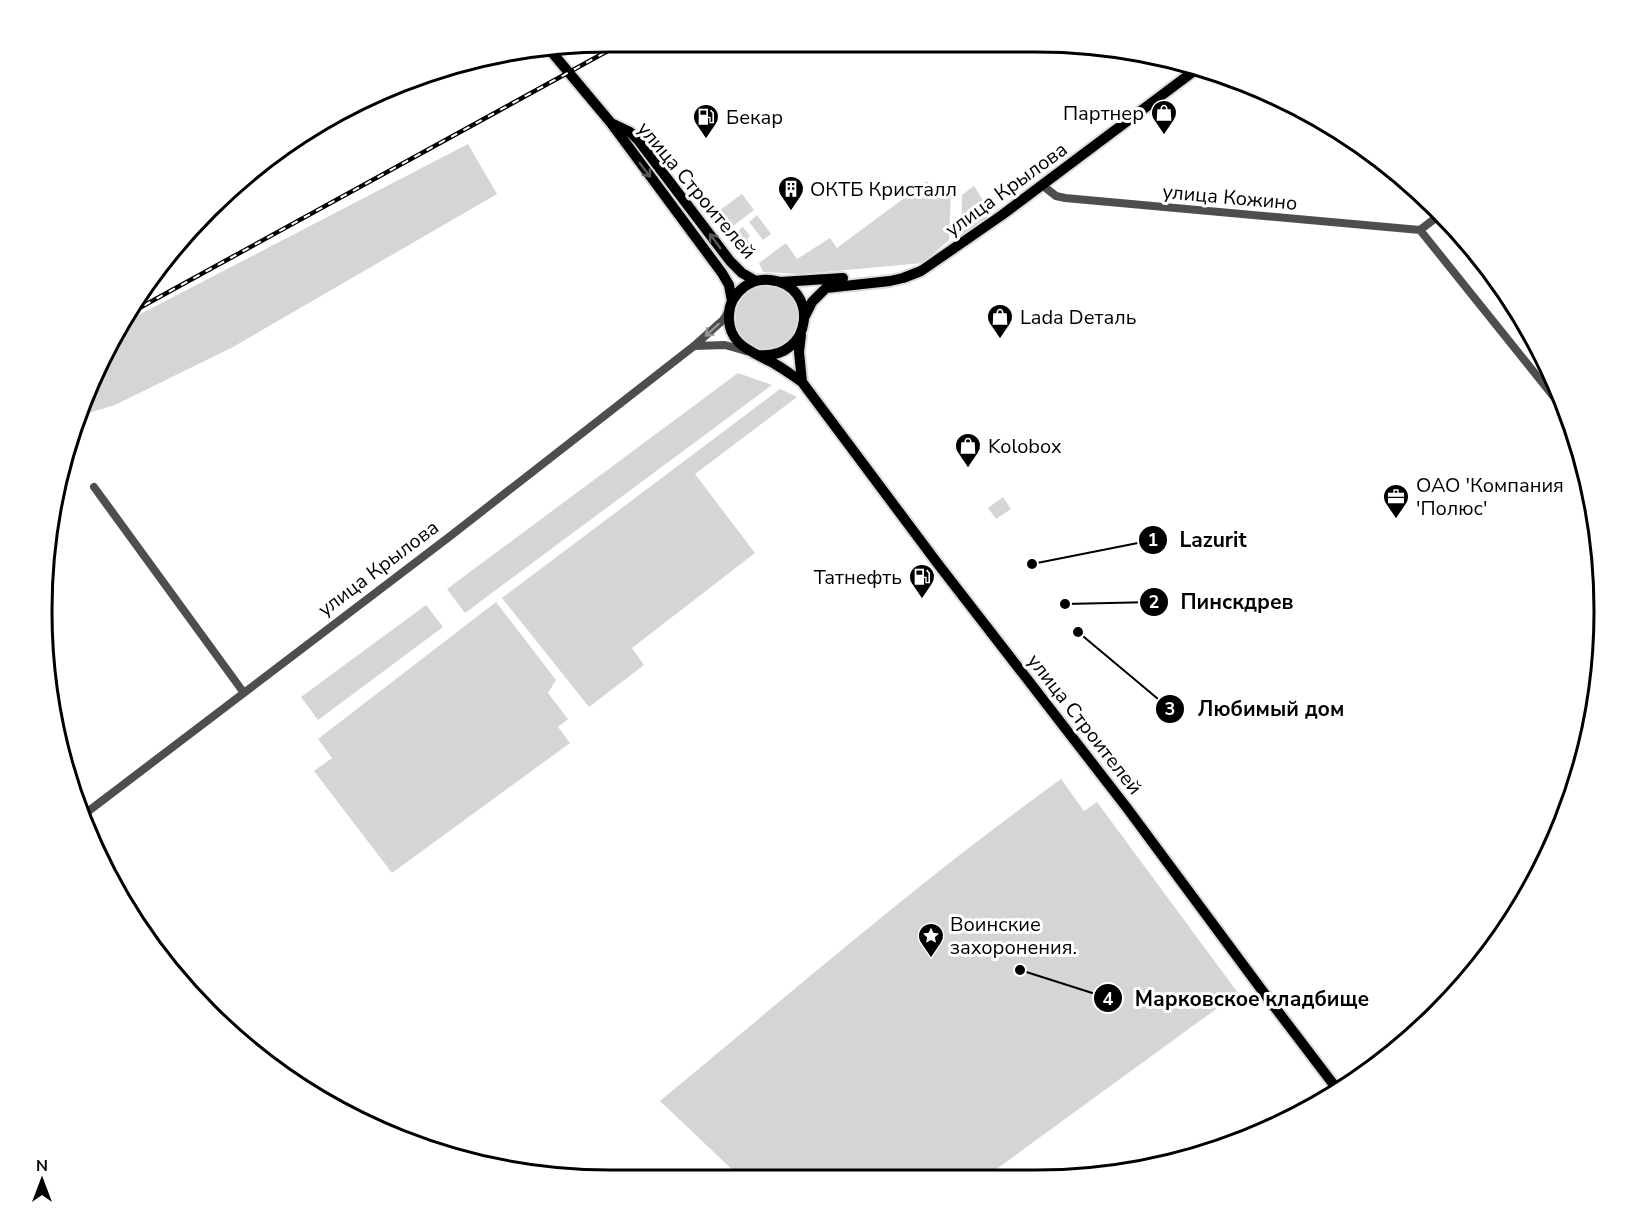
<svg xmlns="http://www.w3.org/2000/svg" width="1647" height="1222" font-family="'Nunito Sans',sans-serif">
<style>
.green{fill:#d5d5d5}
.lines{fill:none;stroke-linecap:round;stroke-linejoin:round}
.major-casing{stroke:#dbdbdb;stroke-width:14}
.minor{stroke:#4e4e4e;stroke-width:8}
.major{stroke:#000;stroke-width:10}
.rail-casing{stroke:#000;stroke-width:4.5}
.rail{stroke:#fff;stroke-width:2;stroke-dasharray:7;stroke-linecap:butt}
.oneway{stroke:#595959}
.oneway2{stroke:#959595}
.labels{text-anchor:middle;stroke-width:6;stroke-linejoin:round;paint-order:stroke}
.poi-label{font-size:20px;fill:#000;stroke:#fff;text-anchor:start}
.street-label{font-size:20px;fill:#000;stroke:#fff}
.rim{fill:none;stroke:#000;stroke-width:3}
.leader{fill:none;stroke:#000;stroke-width:2}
.callout-dot{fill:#000;stroke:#fff;stroke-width:2}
.mark-label{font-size:18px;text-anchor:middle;font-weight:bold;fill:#fff}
.callout-label{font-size:21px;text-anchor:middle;font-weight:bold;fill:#000;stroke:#fff;stroke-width:6;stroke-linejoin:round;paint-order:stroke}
</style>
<rect width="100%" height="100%" fill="#fff"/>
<path class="green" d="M468,144L497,194L233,347L115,405L82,415L101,359L125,322Z
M927,181L931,186L951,191L949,240L923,263L802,274L763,272L759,263L786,243L797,259L830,238L837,248Z
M974,186L993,216L961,240L962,195Z
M742,194L754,210L725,232L713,215Z
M757,215L771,234L763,240L749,222Z
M743,227L750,236L747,239L754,248L748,253L738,241L740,239L735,233Z
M735 318a32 32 0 1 1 64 0a32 32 0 1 1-64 0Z
M738,373L772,385L465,613L447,589Z
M780,389L797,397L695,474L755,553L632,648L644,665L589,707L502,598Z
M1003,497L1011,509L996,519L988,508Z
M496,602L556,680L548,693L568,719L558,727L570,743L392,873L314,771L332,758L318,739Z
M426,605L443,627L318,720L301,697Z
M1061,779L1084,811L1097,802L1238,993L987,1176L741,1178L660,1101C792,992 922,879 1061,779Z"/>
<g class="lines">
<defs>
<path id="major" d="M550,50L611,123L722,273L729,285L732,301
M611,123L630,132L638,140L730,261L742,273L756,281
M780,282L843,278
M805,316L812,302L826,288L890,281L903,278L921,271L1002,215L1198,68
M801,335L799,352L802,382
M758,355C814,360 820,285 770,280C760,279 751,282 744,287C735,294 729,304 729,315C727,345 753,352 775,364C784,369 793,376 802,382L938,564L1127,808L1267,997L1337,1089"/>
</defs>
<use href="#major" class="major-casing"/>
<path class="minor" d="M1042,185L1056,196L1065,198L1420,230
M1420,230L1566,412
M1420,230L1437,217
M694,346L725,345L746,351
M94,487L244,693
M82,816L449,537L694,346L723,320L729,311"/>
<use href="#major" class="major"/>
<defs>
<path id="rail" d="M132,312L624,42"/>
</defs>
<use href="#rail" class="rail-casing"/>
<use href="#rail" class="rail"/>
</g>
<defs><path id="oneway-shaft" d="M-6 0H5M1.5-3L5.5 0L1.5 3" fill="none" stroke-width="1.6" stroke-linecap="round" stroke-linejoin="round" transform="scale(1.5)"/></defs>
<g class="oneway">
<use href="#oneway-shaft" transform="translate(645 170) rotate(53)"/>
<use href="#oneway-shaft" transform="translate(715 241) rotate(-127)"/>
</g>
<use class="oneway2" href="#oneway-shaft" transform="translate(712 330) rotate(138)"/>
<defs>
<symbol id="shop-pin" viewBox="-11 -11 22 30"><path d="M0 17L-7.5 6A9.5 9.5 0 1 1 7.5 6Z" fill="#000" stroke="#fff"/><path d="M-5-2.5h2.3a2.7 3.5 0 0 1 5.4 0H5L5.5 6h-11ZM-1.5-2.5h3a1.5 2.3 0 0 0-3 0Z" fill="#fff"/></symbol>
<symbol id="fuel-pin" viewBox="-11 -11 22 30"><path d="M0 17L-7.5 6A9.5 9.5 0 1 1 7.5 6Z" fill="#000" stroke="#fff"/><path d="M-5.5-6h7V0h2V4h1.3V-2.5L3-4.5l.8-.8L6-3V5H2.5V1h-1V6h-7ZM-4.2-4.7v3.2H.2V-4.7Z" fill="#fff"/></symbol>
<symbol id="building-pin" viewBox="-11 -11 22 30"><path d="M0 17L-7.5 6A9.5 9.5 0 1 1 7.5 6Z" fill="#000" stroke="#fff"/><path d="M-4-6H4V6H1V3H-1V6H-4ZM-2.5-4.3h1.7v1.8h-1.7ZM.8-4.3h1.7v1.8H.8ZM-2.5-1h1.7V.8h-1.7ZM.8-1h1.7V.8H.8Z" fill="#fff"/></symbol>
<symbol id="office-pin" viewBox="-11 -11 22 30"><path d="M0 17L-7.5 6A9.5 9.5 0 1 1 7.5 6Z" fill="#000" stroke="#fff"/><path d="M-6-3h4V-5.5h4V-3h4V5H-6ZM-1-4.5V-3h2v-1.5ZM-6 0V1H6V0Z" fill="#fff"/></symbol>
<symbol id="sight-pin" viewBox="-11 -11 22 30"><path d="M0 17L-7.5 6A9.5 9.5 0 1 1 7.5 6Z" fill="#000" stroke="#fff"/><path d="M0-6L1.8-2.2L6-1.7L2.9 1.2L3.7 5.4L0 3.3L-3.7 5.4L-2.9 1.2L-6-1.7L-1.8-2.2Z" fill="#fff"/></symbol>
</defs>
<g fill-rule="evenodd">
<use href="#shop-pin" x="1149" y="98" width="30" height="40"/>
<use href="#fuel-pin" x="691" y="102" width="30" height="40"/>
<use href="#building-pin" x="776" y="174" width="30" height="40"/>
<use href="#shop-pin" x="985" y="302" width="30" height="40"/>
<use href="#shop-pin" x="953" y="431" width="30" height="40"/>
<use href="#office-pin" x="1381" y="482" width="30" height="40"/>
<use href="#fuel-pin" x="907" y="562" width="30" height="40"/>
<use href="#sight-pin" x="916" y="921" width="30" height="40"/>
</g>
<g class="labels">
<g class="poi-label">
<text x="1144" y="120" text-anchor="end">Партнер</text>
<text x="726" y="124">Бекар</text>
<text x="810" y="196">ОКТБ Кристалл</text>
<text x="1020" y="324">Lada Dеталь</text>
<text x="988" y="453">Kolobox</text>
<text x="1416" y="492">ОАО 'Компания<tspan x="1416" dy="23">'Полюс'</tspan></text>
<text x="902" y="584" text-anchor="end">Татнефть</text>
<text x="950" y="931">Воинские<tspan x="950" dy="23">захоронения.</tspan></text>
</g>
<g class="street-label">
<text transform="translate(1006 189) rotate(-36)" y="7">улица Крылова</text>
<text transform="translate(697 190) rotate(50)" y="7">улица Строителей</text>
<text transform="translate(1230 197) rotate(5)" y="7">улица Кожино</text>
<text transform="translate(378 568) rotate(-37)" y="7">улица Крылова</text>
<text transform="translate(1085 724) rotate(52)" y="7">улица Строителей</text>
</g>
</g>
<path d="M0 0H1647V1222H0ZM610 52H1036A558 558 0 0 1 1594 610V612A558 558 0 0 1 1036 1170H610A558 558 0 0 1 52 612V610A558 558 0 0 1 610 52Z" fill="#fff" fill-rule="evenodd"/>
<path class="rim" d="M610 52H1036A558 558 0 0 1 1594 610V612A558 558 0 0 1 1036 1170H610A558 558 0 0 1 52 612V610A558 558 0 0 1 610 52Z"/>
<path class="leader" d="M1032 564L1153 540M1065 604L1154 602M1078 632L1170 709M1020 970L1108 998"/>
<g class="callout-dot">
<circle cx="1032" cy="564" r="6"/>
<circle cx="1065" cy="604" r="6"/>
<circle cx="1078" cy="632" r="6"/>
<circle cx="1020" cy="970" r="6"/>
<circle cx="1153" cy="540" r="15"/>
<circle cx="1154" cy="602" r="15"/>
<circle cx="1170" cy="709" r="15"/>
<circle cx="1108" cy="998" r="15"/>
</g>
<g class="mark-label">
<text x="1153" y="546">1</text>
<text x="1154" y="608">2</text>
<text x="1170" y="715">3</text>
<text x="1108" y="1005">4</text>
</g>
<g class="callout-label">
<text x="1213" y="547">Lazurit</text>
<text x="1237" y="609">Пинскдрев</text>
<text x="1271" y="716">Любимый дом</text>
<text x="1252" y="1006">Марковское кладбище</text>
</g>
<g transform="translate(42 1180)" stroke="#ffffff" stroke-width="4.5" paint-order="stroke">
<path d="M0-4.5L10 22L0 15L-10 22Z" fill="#000000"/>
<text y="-9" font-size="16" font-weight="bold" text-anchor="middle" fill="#000000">N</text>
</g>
</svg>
